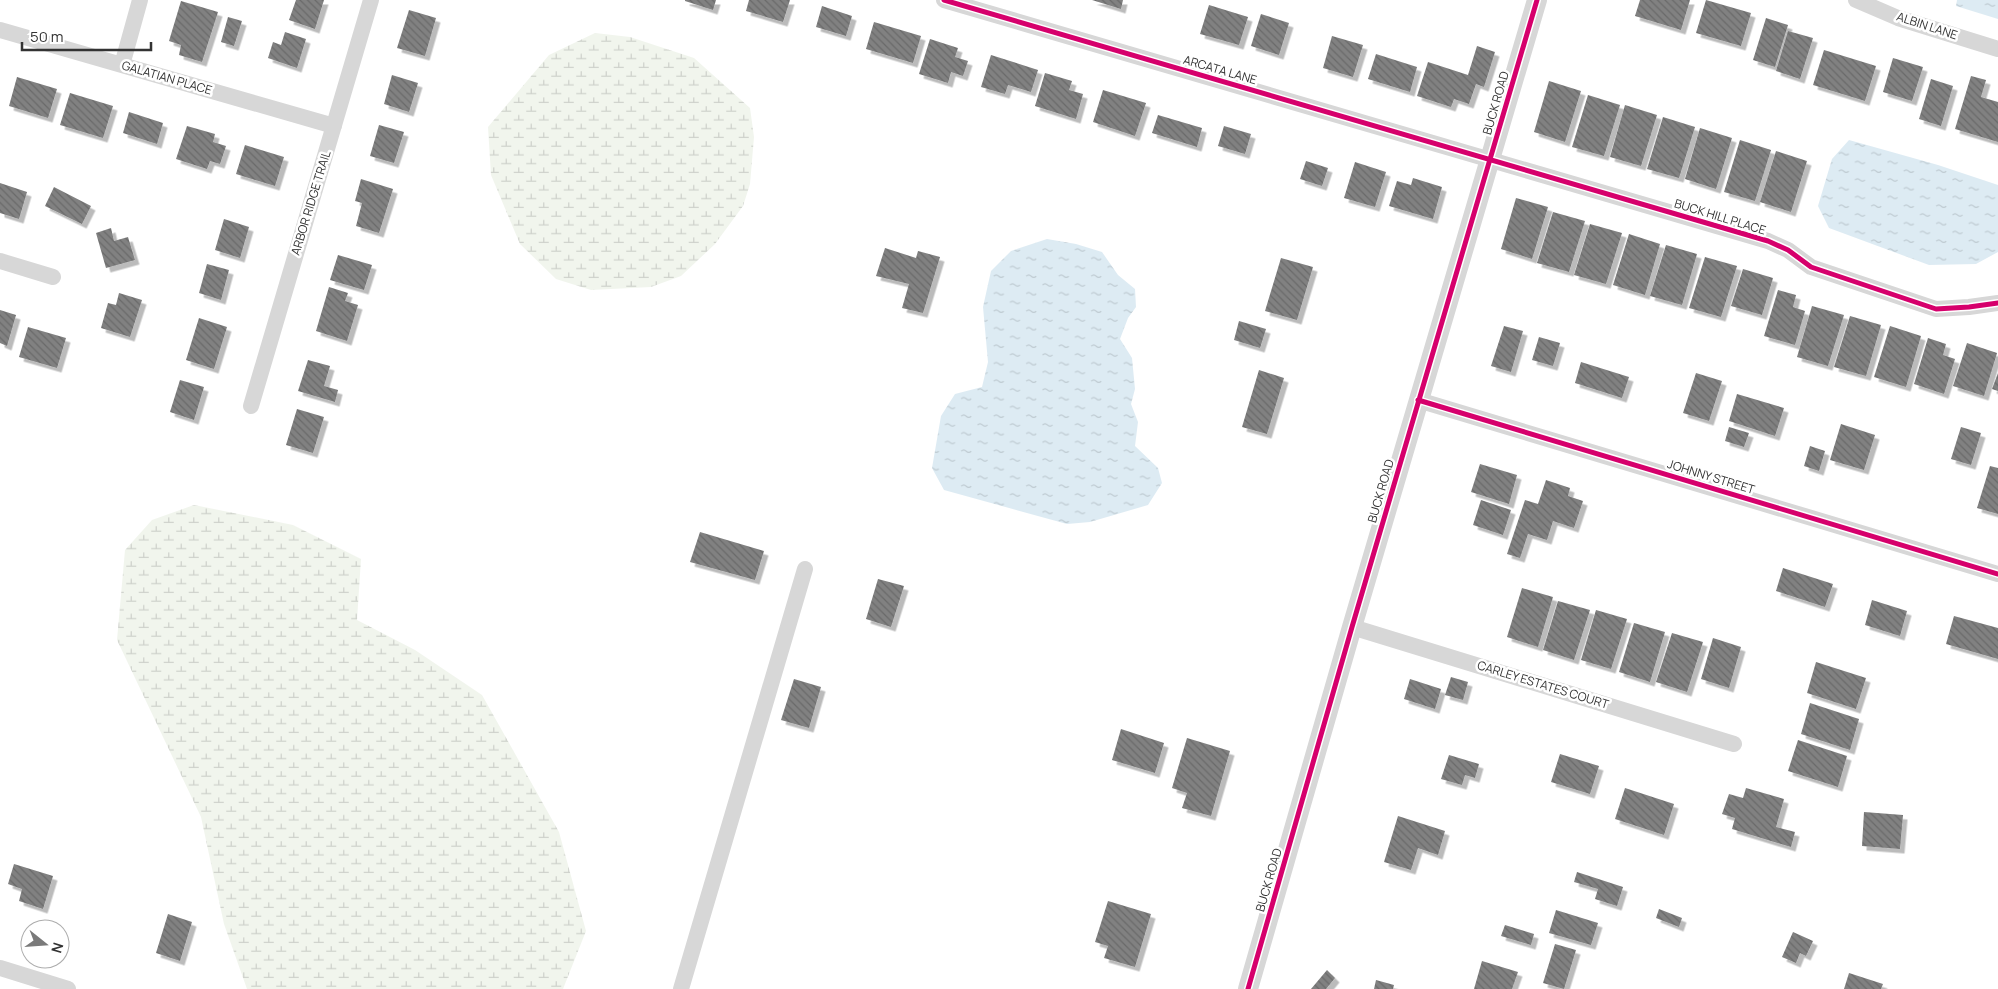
<svg xmlns="http://www.w3.org/2000/svg" width="1998" height="989" font-family="Manrope,sans-serif">
<style>
.wetland{fill:url(#wetland-marsh)}
.water{fill:url(#water-ripples)}
.building{fill:url(#building-back-hatch);filter:url(#shadow)}
.lines{fill:none;stroke-linecap:round;stroke-linejoin:round}
.minor{stroke:#d7d7d7;stroke-width:16}
.tertiary{stroke:#d7d7d7;stroke-width:20}
.cycleway-casing{stroke:#fff;stroke-width:8}
.cycleway{stroke:#d6006c;stroke-width:5}
.labels{text-anchor:middle;stroke-width:5;stroke-linejoin:round;paint-order:stroke}
.street-label{font-size:12px;fill:#333;stroke:#fff}
</style>
<defs>
<pattern id="wetland-marsh" width="20" height="14" patternUnits="userSpaceOnUse" patternTransform="scale(1.25)"><rect width="20" height="14" fill="#f1f5ed"/><path d="M1 5h8M5 5V1M11 12h8M15 12V8" fill="none" stroke="#cfd2cc"/></pattern>
<pattern id="water-ripples" width="26" height="14" patternUnits="userSpaceOnUse" patternTransform="scale(1.25)"><rect width="26" height="14" fill="#ddebf3"/><path d="M2 4q2-2 4 0t4 0M15 11q2-2 4 0t4 0" fill="none" stroke="#becad1"/></pattern>
<pattern id="building-back-hatch" width="6" height="6" patternUnits="userSpaceOnUse" patternTransform="scale(1.25)"><rect width="6" height="6" fill="#818181"/><path d="M-1 5l2 2M0 0l6 6M5-1l2 2" fill="none" stroke="#6a6a6a"/></pattern>
<filter id="shadow"><feDropShadow dx="4.5" dy="4.5" stdDeviation="0" flood-color="#0004"/></filter>
</defs>
<rect width="100%" height="100%" fill="#fff"/>
<path class="wetland" d="M595,33L630,37L694,58L750,108L754,137L750,184L743,206L715,244L681,276L651,287L591,290L556,279L520,244L491,175L488,127L549,55Z
M194,505L293,525L361,559L357,620L415,650L482,695L559,832L586,931L563,989H247L224,924L201,817L117,640L125,550L152,520Z"/>
<path class="water" d="M1957,0H1998V19L1956,6Z
M1849,140L1938,165L1998,185V252L1976,264L1929,265L1829,228L1818,206L1832,159Z
M1047,239L1076,244L1102,252L1118,275L1135,289L1136,307L1128,318L1120,339L1132,358L1135,389L1131,404L1138,422L1135,446L1158,468L1162,483L1148,505L1090,522L1067,524L944,490L932,468L941,416L955,394L982,387L988,362L983,307L991,271L1011,251Z"/>
<path class="building" d="M296,0H324L315,29L289,20Z
M685,0H716L713,10L685,1Z
M749,0H790L783,22L746,11Z
M1092,0H1123L1121,9Z
M1640,0H1690L1681,30L1635,16Z
M1706,0L1751,13L1741,46L1696,33Z
M181,1L218,12L202,62L179,55L181,45L169,41Z
M1209,5L1248,17L1239,45L1200,34Z
M822,6L852,16L846,36L816,27Z
M409,10L436,18L425,56L397,48Z
M1261,14L1289,23L1279,55L1251,46Z
M228,17L242,21L234,46L221,42Z
M1766,18L1788,25L1775,67L1753,60Z
M874,22L921,36L913,63L866,49Z
M1788,31L1813,38L1800,79L1776,71Z
M285,32L306,39L297,68L268,58L273,42L281,45Z
M1332,36L1363,45L1353,77L1323,68Z
M930,39L958,48L955,57L968,61L963,76L951,72L948,83L919,74Z
M1477,46L1495,52L1484,87L1476,84L1469,104L1454,99L1451,107L1417,96L1428,62L1468,75Z
M1824,50L1876,66L1865,101L1813,85Z
M1376,54L1417,67L1410,92L1368,79Z
M991,55L1038,70L1031,92L1008,85L1005,94L981,87Z
M1893,58L1923,67L1912,101L1883,92Z
M1045,73L1072,81L1069,90L1083,94L1076,119L1035,106Z
M392,75L418,83L409,112L384,104Z
M1971,76L1986,80L1981,97L1998,102V142L1955,129Z
M17,77L57,89L48,118L9,106Z
M1931,79L1953,86L1941,126L1919,119Z
M1549,81L1581,91L1565,142L1534,132Z
M1103,90L1146,103L1135,136L1093,122Z
M70,93L113,106L103,138L60,125Z
M1588,95L1620,105L1604,156L1572,147Z
M1625,105L1657,115L1641,166L1610,157Z
M129,112L163,123L157,144L123,133Z
M1158,115L1202,128L1197,147L1152,133Z
M1663,117L1695,127L1679,178L1647,169Z
M379,125L404,132L394,163L370,156Z
M187,126L215,134L213,142L226,146L220,164L210,161L207,169L176,159Z
M1224,126L1251,134L1245,154L1218,146Z
M1700,128L1732,138L1716,189L1685,179Z
M1740,140L1771,150L1755,201L1724,192Z
M245,145L284,157L275,186L236,174Z
M1776,151L1807,161L1791,212L1760,202Z
M1306,161L1328,168L1322,186L1300,179Z
M1355,162L1386,172L1375,207L1344,198Z
M1413,178L1442,187L1433,219L1389,206L1397,181L1411,185Z
M361,179L393,189L379,233L356,226L362,203L355,201Z
M0,183L27,192L19,219L0,213Z
M54,187L91,206L82,224L45,206Z
M1516,198L1548,207L1532,259L1501,249Z
M1553,212L1585,221L1569,272L1537,263Z
M224,219L249,227L240,258L215,250Z
M1590,224L1622,233L1606,284L1574,275Z
M111,228L114,241L128,237L135,260L106,268L96,233Z
M1629,234L1660,244L1645,295L1613,285Z
M1666,245L1697,254L1682,305L1650,296Z
M885,248L916,258L918,251L940,257L923,313L902,308L909,284L876,276Z
M338,255L372,265L364,290L330,280Z
M1705,257L1737,266L1721,317L1689,308Z
M1281,258L1313,267L1297,320L1265,311Z
M207,264L229,270L221,300L199,293Z
M1743,269L1773,278L1762,315L1731,306Z
M329,287L348,293L345,301L358,305L347,341L316,331Z
M1778,290L1796,295L1793,307L1805,311L1795,345L1764,336Z
M119,293L142,300L130,337L101,328L108,303L116,305Z
M1812,306L1844,315L1828,366L1797,357Z
M0,310L16,315L7,346L0,343Z
M1850,316L1881,325L1866,376L1834,367Z
M199,318L227,327L214,369L186,360Z
M1239,321L1266,329L1260,348L1234,340Z
M1504,326L1523,331L1511,372L1491,366Z
M1890,326L1921,336L1906,387L1874,377Z
M28,327L66,338L57,368L19,357Z
M1539,337L1560,343L1553,366L1532,360Z
M1928,338L1946,344L1943,355L1955,359L1944,394L1914,384Z
M1967,343L1997,353L1984,396L1953,386Z
M308,360L330,366L324,386L338,390L335,402L298,391Z
M1581,362L1629,377L1622,398L1575,383Z
M1259,370L1284,378L1267,434L1242,427Z
M1696,373L1722,381L1709,421L1683,413Z
M1998,373V391L1992,389Z
M180,380L204,387L194,420L170,412Z
M1737,394L1784,408L1775,436L1729,421Z
M297,409L324,417L313,453L286,445Z
M1841,424L1875,435L1864,470L1830,460Z
M1729,427L1749,433L1744,447L1725,441Z
M1961,427L1981,433L1971,465L1951,459Z
M1810,446L1825,451L1819,471L1804,466Z
M1480,464L1517,475L1509,504L1471,492Z
M1990,466L1998,468V514L1977,508Z
M1546,480L1570,488L1568,496L1583,501L1574,528L1553,521L1547,540L1528,534L1520,558L1507,554L1525,500L1538,504Z
M1481,500L1511,510L1503,535L1473,525Z
M700,532L764,551L755,580L690,562Z
M1783,568L1833,584L1825,607L1776,591Z
M878,579L904,586L891,627L866,619Z
M1522,588L1553,597L1538,647L1507,637Z
M1872,600L1907,611L1900,636L1865,625Z
M1558,601L1590,610L1574,660L1543,650Z
M1596,610L1627,619L1611,669L1581,660Z
M1954,616L1998,628V659L1946,644Z
M1634,623L1665,632L1650,682L1619,672Z
M1672,633L1703,642L1687,692L1656,682Z
M1713,638L1741,647L1729,688L1701,679Z
M1816,662L1866,678L1856,709L1807,693Z
M1451,677L1468,682L1463,700L1445,695Z
M794,679L821,687L809,728L781,720Z
M1410,679L1441,689L1435,709L1404,699Z
M1810,703L1859,719L1850,750L1801,734Z
M1121,729L1164,743L1155,773L1112,760Z
M1187,738L1230,751L1211,816L1182,808L1187,793L1172,788Z
M1798,740L1847,756L1838,787L1788,771Z
M1560,754L1599,766L1590,794L1551,782Z
M1449,755L1479,764L1475,778L1465,775L1462,785L1441,779Z
M1625,788L1674,804L1664,835L1615,819Z
M1746,788L1784,799L1776,827L1795,832L1791,847L1732,829L1735,818L1722,814L1729,794L1743,798Z
M1864,812L1903,815L1900,849L1862,846Z
M1398,816L1445,831L1438,855L1418,848L1411,870L1384,862Z
M14,864L53,876L43,909L19,901L22,889L8,884Z
M1577,872L1623,887L1617,906L1595,899L1598,889L1574,882Z
M1108,901L1151,914L1135,967L1104,958L1108,946L1095,942Z
M1659,909L1682,918L1679,927L1656,918Z
M1556,910L1598,923L1591,945L1549,933Z
M168,914L192,922L180,961L156,953Z
M1505,925L1534,934L1531,945L1501,936Z
M1793,932L1813,941L1806,956L1800,953L1796,963L1782,957Z
M1555,944L1576,950L1564,989L1543,983Z
M1482,961L1518,972L1512,989H1474Z
M1327,970L1335,978L1326,989H1311Z
M1849,973L1883,984L1881,989H1844Z
M1376,980L1394,985L1393,989H1374Z"/>
<g class="lines">
<path class="minor" d="M944,0L1768,241L1788,250L1811,267L1936,309L1969,307L1998,303
M1856,0L1898,18L1998,49
M0,30L334,126
M122,65L140,0
M0,261L53,277
M1418,400L1998,574
M251,406L371,0
M1352,627L1734,744
M0,968L68,989
M681,989L805,569"/>
<path class="tertiary" d="M1248,989L1352,627L1537,0"/>
<defs>
<path id="cycleway" d="M944,0L1768,241L1788,250L1811,267L1936,309L1969,307L1998,303
M1418,400L1998,574
M1248,989L1352,627L1537,0"/>
</defs>
<use href="#cycleway" class="cycleway-casing"/>
<use href="#cycleway" class="cycleway"/>
</g>
<g class="labels">
<g class="street-label">
<text transform="translate(1927 26) rotate(18)" y="4">ALBIN LANE</text>
<text transform="translate(1220 70) rotate(16)" y="4">ARCATA LANE</text>
<text transform="translate(167 78) rotate(16)" y="4">GALATIAN PLACE</text>
<text transform="translate(1496 103) rotate(-74)" y="4">BUCK ROAD</text>
<text transform="translate(311 203) rotate(-73)" y="4">ARBOR RIDGE TRAIL</text>
<text transform="translate(1720 217) rotate(17)" y="4">BUCK HILL PLACE</text>
<text transform="translate(1711 477) rotate(17)" y="4">JOHNNY STREET</text>
<text transform="translate(1381 491) rotate(-74)" y="4">BUCK ROAD</text>
<text transform="translate(1543 685) rotate(17)" y="4">CARLEY ESTATES COURT</text>
<text transform="translate(1269 880) rotate(-74)" y="4">BUCK ROAD</text>
</g>
</g>
<g transform="translate(45 944) rotate(107)"><circle r="24" fill="#ffffff" stroke="#adadad"/>
<path d="M0-4L9 19L0 12L-9 19Z" fill="#7a7a7a"/>
<text y="-8" font-size="14" font-weight="bold" text-anchor="middle" fill="#333333">N</text>
</g>
<path d="M22 42v8h129v-8" fill="none" stroke="#333333" stroke-width="2.5"/>
<text x="30" y="42" font-size="15" fill="#333333" stroke="#ffffff" stroke-width="4" paint-order="stroke">50 m</text>
</svg>
